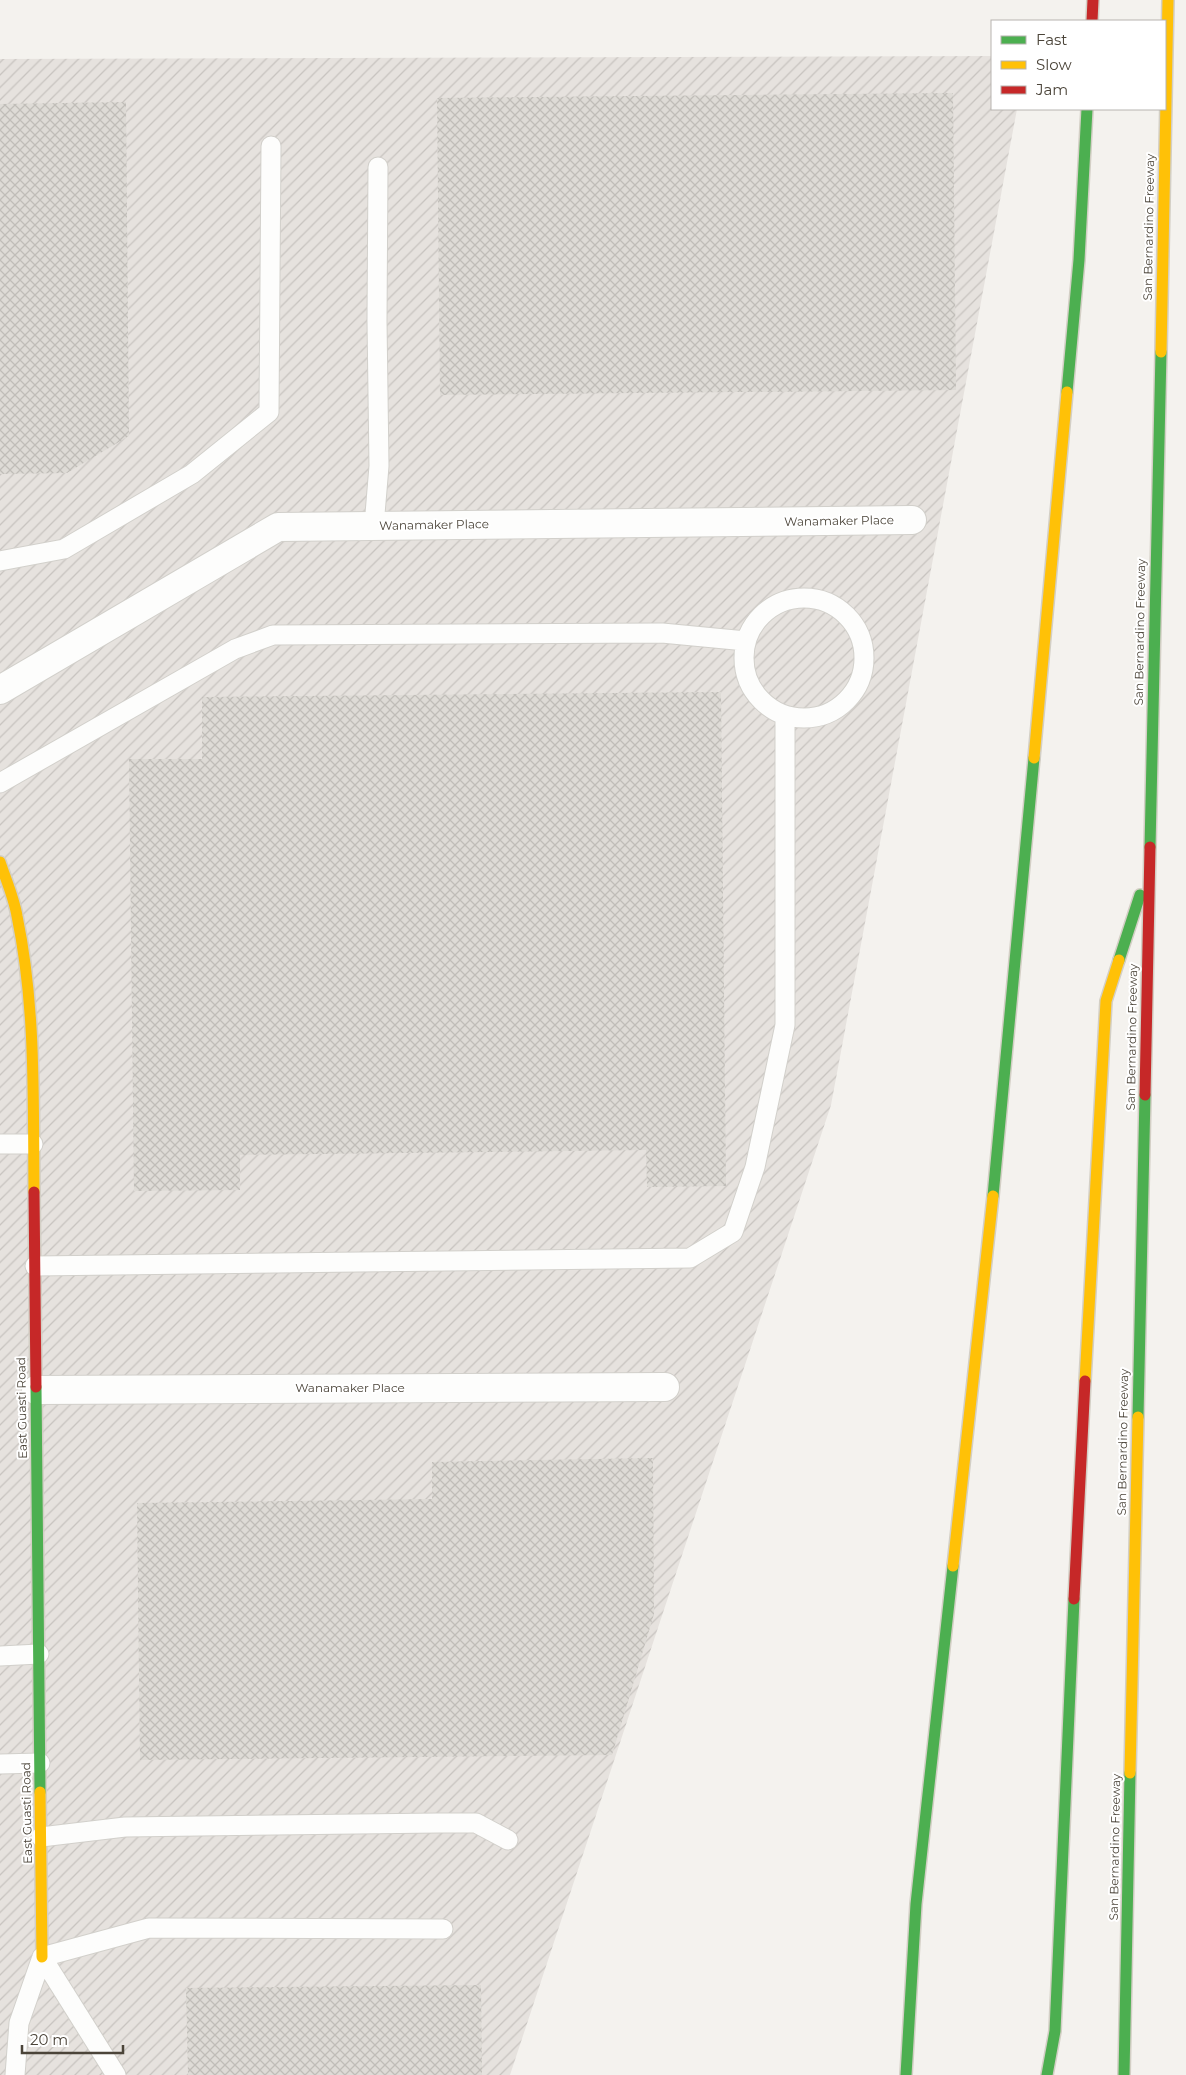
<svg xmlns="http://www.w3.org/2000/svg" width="1186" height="2075" font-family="Montserrat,sans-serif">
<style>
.industrial{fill:url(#industrial-furrows)}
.building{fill:url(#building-cross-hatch)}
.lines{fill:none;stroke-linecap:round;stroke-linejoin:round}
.lane-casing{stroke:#d2d0cb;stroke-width:21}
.street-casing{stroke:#d2d0cb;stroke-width:30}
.fast-casing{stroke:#d3cfc5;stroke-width:14}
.slow-casing{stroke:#d3cfc5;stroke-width:14}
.jam-casing{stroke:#d3cfc5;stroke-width:14}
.lane{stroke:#fdfdfc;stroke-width:19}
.street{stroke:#fdfdfc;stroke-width:28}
.fast{stroke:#4caf50;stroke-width:11}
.slow{stroke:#ffc107;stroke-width:11}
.jam{stroke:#c62828;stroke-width:11}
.labels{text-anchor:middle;stroke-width:4;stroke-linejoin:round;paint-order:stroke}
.street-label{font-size:12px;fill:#4b4439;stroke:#fff}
</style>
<defs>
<pattern id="industrial-furrows" width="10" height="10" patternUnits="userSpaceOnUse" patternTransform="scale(1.25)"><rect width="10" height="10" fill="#e6e2de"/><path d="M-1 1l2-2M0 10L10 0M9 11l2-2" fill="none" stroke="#c7c3bf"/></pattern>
<pattern id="building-cross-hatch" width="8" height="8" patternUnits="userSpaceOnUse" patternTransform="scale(1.25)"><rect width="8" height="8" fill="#dedbd6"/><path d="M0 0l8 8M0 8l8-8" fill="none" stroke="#c0bdb8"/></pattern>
</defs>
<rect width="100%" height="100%" fill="#f4f2ee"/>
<path class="industrial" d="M992,56V109H1017L831,1105L510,2075H0V59Z"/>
<path class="building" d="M953,93L956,390L440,395L437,98Z
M126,102L129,436L67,473L0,474V104Z
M721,692L726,1186L647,1187L646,1150L240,1155V1190L134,1191L129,759H202V697Z
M653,1458L654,1614L612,1755L140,1760L137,1503L432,1499V1462Z
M481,1985L482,2075H188L186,1988Z"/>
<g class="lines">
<defs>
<path id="lane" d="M374,526L379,466L377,321L378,167
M0,561L64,549L192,474L269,412L271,146
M744 658a60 60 0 1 1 120 0a60 60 0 1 1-120 0Z
M0,783L235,649L273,635L662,633L746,641
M0,1144H33
M35,1266L690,1258L733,1232L755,1167L785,1025V715
M0,1656L39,1654
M0,1764L40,1763
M41,1837L125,1827L439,1823H476L508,1840
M42,1957L149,1928L443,1929
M42,1957L116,2075
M15,2075L19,2023L42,1957"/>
<path id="street" d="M0,690L278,527L912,520
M36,1390L665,1387"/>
<path id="fast" d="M1067,392L1079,260L1087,109
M1150,847L1161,352
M1119,960L1140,895
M993,1196L1034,758
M36,1387L40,1792
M1138,1417L1145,1095
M906,2075L916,1904L953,1566
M1047,2075L1055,2031L1074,1599
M1124,2075L1130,1773"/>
<path id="slow" d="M1161,352L1168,0
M1034,758L1067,392
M0,862C6,880 14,898 17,916C36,1007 33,1100 34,1192
M1085,1381L1106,1001L1119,960
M953,1566L993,1196
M1130,1773L1138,1417
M40,1792L42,1957"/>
<path id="jam" d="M1092,21L1093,0
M1145,1095L1150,847
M34,1192L36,1387
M1074,1599L1085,1381"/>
</defs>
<use href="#lane" class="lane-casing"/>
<use href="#street" class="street-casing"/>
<use href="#fast" class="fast-casing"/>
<use href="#slow" class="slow-casing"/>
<use href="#jam" class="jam-casing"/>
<use href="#lane" class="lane"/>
<use href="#street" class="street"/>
<use href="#fast" class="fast"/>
<use href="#slow" class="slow"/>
<use href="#jam" class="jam"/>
</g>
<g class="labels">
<g class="street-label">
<text transform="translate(1149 227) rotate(-89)" y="4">San Bernardino Freeway</text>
<text transform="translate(839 521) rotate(-1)" y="4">Wanamaker Place</text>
<text transform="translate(434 525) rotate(-1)" y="4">Wanamaker Place</text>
<text transform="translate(1140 632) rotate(-89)" y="4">San Bernardino Freeway</text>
<text transform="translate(1132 1037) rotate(-89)" y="4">San Bernardino Freeway</text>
<text x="350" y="1392">Wanamaker Place</text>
<text transform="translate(22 1408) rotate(-91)" y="4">East Guasti Road</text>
<text transform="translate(1123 1442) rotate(-89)" y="4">San Bernardino Freeway</text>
<text transform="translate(27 1813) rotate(-91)" y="4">East Guasti Road</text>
<text transform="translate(1115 1847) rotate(-89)" y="4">San Bernardino Freeway</text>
</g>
</g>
<rect x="991" y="20" width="175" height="90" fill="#ffffff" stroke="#b7b4b0"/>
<rect x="1001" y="36" width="25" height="8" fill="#4caf50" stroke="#b7b4b0"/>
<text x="1036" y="45" font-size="15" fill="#4b4439">Fast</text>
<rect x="1001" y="61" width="25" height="8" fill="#ffc107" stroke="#b7b4b0"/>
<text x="1036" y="70" font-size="15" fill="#4b4439">Slow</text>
<rect x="1001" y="86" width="25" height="8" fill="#c62828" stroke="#b7b4b0"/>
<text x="1036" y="95" font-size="15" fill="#4b4439">Jam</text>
<path d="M22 2045v8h101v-8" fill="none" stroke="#4b4439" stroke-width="2.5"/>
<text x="30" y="2045" font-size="15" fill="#4b4439" stroke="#ffffff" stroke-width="4" paint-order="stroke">20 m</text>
</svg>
